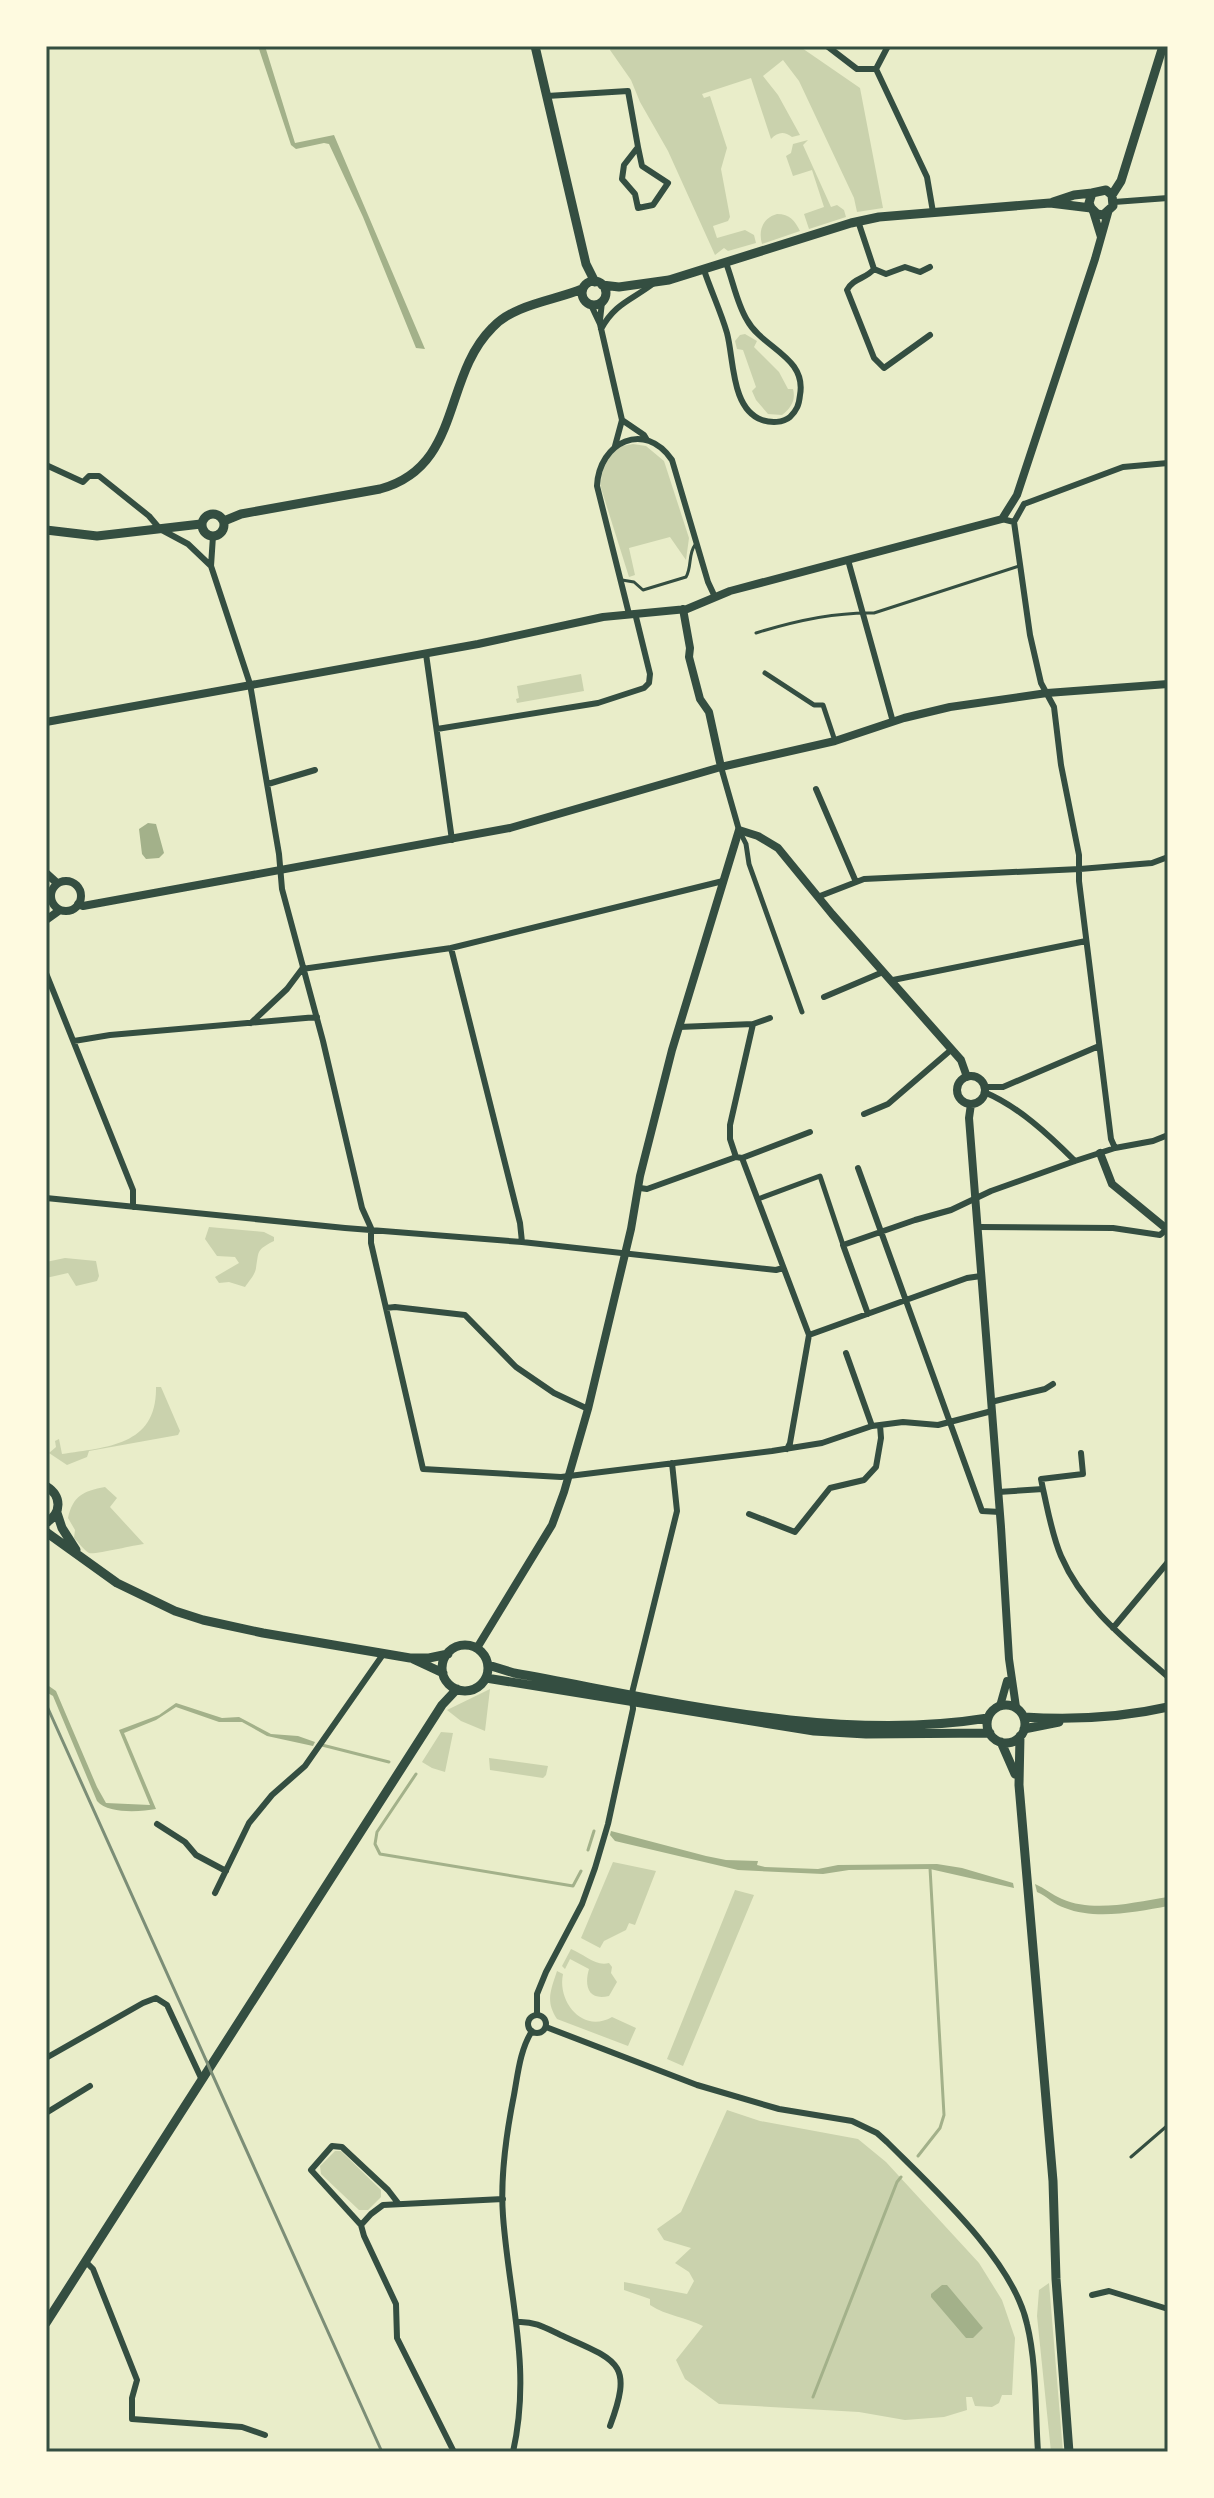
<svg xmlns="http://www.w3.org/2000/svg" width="1214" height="2498" font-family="Commissioner,sans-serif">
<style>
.green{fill:#cad2ad}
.water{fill:#a3b18a}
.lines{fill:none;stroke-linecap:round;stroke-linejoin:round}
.stream{stroke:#a3b18a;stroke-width:3}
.service{stroke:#344e41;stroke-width:3}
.pedestrian{stroke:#344e41;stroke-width:5}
.minor{stroke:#344e41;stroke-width:6}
.tertiary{stroke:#344e41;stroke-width:8}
.secondary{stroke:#344e41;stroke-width:9}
.rail{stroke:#7c8e77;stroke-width:3}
.neatline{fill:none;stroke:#344e41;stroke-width:3}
</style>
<rect width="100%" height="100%" fill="#e9edc9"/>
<path class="green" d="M612,46H799L860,88L883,208L857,212L854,198L799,81L783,60L763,76L778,95L800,135L792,137C784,131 778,132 771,139L751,78L702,94L704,98L710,96L727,148L721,169L730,217L728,221L713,226L717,238L745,230L754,235L756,243L728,251L724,248L715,255L668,151L640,102L631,80L610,50Z
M808,140L803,145L831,207L837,205L844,210L846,217L809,229L804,214L824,207L812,170L793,176L786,156L791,153L793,144Z
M777,214C790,214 795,221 800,231L762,244C758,230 763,218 777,214Z
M745,334L757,341L754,347L779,372L788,389H793C796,400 791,408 782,415L768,414L756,400L752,391L756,387L743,350L737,349L735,341L740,335Z
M633,444L646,446L664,461L689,538L686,560L670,537L629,548L635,575L629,577L601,488C600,470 607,461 617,447Z
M581,674L584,691L517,703L516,699L519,698L517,686Z
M209,1227L264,1232L274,1237V1241C256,1250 259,1251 256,1268C255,1275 249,1281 245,1287L229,1282L219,1283L215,1277L239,1263L235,1257L217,1256L205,1239Z
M65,1258L96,1261L99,1276L97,1281L76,1286L68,1273L46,1278V1262Z
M156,1387H161L180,1431L178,1435L89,1451L87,1457L67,1465L49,1453L56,1447L55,1441L59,1439L62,1454C107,1447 157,1446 156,1387Z
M105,1487L117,1498L110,1507L144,1544C134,1545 94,1555 89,1553C84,1550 78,1542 74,1538L75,1530L68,1518C73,1496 83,1491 105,1487Z
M490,1689L485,1731L461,1721L447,1710Z
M441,1732L453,1733L445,1772L432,1768L422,1762Z
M489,1758L548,1766L546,1775L543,1778L490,1770Z
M613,1862L656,1871L635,1925L629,1923L626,1930L604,1941L600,1948L581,1938Z
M735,1890L754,1895L683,2066L667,2059Z
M571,1949C584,1954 596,1967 609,1963L612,1967L611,1973L617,1982L609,1996C588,2001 584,1986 589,1969L570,1959L565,1969L562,1966Z
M557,1971L563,1974C557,2002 583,2034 612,2017L636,2028L628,2046L557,2019C545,2001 551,1990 557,1971Z
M727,2110L760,2121L858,2139L886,2162L979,2263L1002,2300L1015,2338L1012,2395H1002L999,2403L992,2407L975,2406L972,2397H966L967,2410L944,2417L905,2420L859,2412L719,2404L685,2379L676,2360L703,2326C685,2317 667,2316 650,2305V2299L624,2290V2282L687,2294L694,2281L689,2272L675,2263L691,2248L664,2240L657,2229L681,2212Z
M335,2151H341L381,2190V2197L368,2210H359L321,2174L320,2166Z
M1049,2283L1063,2452H1051L1037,2316L1039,2290Z"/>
<path class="water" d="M258,46H265L295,143L334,135L425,349L416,348L363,217L329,144L324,143L296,149L291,145Z
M148,823L156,824L164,853L159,858L146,859L142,854L139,829Z
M46,1684L56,1691L97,1787L106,1803L150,1805L119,1730L159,1715L176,1703L222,1718L239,1717L271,1734L298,1736L315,1742L313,1746L267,1736L242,1722H219L176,1707L156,1720L124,1733L156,1809C140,1812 108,1814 97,1801L53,1696L46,1692Z
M611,1831L706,1856L726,1860L758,1861L757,1865L765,1867L818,1869L838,1865L937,1864L962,1868L1013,1883L1014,1888L930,1869L849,1870L823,1874L738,1870L615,1841L610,1835Z
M1035,1884C1045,1888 1052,1895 1062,1899C1094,1913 1135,1902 1168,1897V1906C1137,1912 1095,1920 1065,1908C1054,1905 1047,1896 1037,1892Z
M942,2285H947L983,2328L973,2338H966L931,2297V2294Z"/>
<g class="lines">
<path class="stream" d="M322,1745L389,1762
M416,1774L377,1832L375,1844L380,1854L573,1886L581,1871
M588,1850L594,1831
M918,2156L940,2128L944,2115L930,1868
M813,2397L897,2182L901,2177"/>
<path class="service" d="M622,580L634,582L643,590L686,577C692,567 688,554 695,545
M756,633C794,621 834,612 874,613L1019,566
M1131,2157L1168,2125"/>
<path class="pedestrian" d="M765,673L814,705H823L835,741
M740,832L746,844L749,864L802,1012
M758,1199L820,1176L843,1245"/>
<path class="minor" d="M827,46L857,69H876
M888,46L876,69L927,177L933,212
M547,96L628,91L638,147L624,165L622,179L635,194L638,208L653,205L668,183L642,166L638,147
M1114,202L1168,198
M858,221L874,269C866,279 853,278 847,290L874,358L884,368L930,335
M874,269L886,274L905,267L920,272L930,267
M704,270C711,291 721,312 727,333C734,359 731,409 762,420C771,423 783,423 790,417C797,410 799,405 800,395C807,357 762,348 747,320C737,304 733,281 726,263
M591,305L600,324L622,420L615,446
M600,320L602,302
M601,329C615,303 632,300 654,283
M622,420L644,435L647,440
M46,465L83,482L89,476H99L149,516L160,529L188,544L211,566
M1024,504L1123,467L1168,463
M1002,519L1014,522L1030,635L1041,683L1054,707L1061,765L1079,855V881L1111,1139L1115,1148
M1014,522L1024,504
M213,536L211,566L250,684L279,854L282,889L323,1041L362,1208L371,1228V1243L423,1469L561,1477L772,1451L822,1443L872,1426L903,1422L938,1425L992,1411
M848,560L893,722
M629,614L597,486C599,442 645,420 672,460L708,582L715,597
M426,654L452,840
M437,729L598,703L644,688L649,683L650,674L635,613
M721,767L739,830
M268,784L315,770
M816,789L856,882
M46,894H50
M820,896L864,879L1080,869L1152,863L1168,857
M451,948L520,1223L522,1242
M302,969L451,948L723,881
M46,973L133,1190V1207
M893,980L1086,941
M824,997L883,972
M251,1023L287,989L302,969
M679,1027L753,1024L770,1018
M74,1041L110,1035L317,1017
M984,1087H1003L1099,1046
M984,1092C1018,1106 1049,1135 1075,1161
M864,1114L888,1104L952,1049
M736,1157L730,1139V1125L753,1024
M742,1158L809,1335L790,1443L787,1449
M858,1168L982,1511L1000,1512
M640,1188L647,1189L736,1157L742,1158L810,1132
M46,1198L345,1228L522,1242L776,1270L783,1268
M978,1227L1113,1228L1160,1235L1167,1229
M386,1308L395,1307L465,1315L516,1367L554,1393L588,1409
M868,1314L843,1245L915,1220L951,1210L991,1191L1075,1161L1115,1148L1153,1141L1168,1135
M809,1335L967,1278L981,1276
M846,1353L872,1426
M991,1402L1045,1389L1053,1384
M1043,1489L1041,1479L1083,1474L1081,1453
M998,1492L1043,1489C1048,1511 1052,1535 1061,1556C1083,1607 1127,1641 1168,1677
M749,1514L795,1532L830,1488L864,1480L876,1467L881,1438L880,1425
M1113,1628L1168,1562
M157,1824L185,1842L196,1855L226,1871
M215,1893L249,1823L272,1795L305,1766L384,1653
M537,2015V1994L546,1972L582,1904L595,1868L608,1824L633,1709L632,1693L677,1511L672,1463
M528 2024a9 9 0 1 1 18 0a9 9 0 1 1-18 0Z
M546,2027L697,2085L779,2109L852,2121L877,2133L887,2142C933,2188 1013,2260 1027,2324C1037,2365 1035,2410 1038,2452
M46,2058L143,2003L156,1998L167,2005L202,2080
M46,2113L90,2086
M361,2225L311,2170L332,2146L342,2147L388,2190L398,2203
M86,2262L93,2269L137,2380L132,2398V2419L242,2427L265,2435
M1092,2295L1109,2291L1168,2309
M518,2322C537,2321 549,2330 565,2337C619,2361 633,2364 610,2426
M454,2452L397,2338L396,2304L364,2236L361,2225L371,2214L383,2205L503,2199
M513,2452C532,2368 509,2298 503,2216C500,2176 506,2135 514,2095C518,2073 520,2050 532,2031"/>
<path class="tertiary" d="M1093,211L1101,237
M683,609L690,648L689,657L700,699L709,712L721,767
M46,722L478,644L603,617L687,609L730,591L1002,519L1017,495L1095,259L1108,213
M46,873L57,883
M51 896a15 15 0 1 1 30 0a15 15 0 1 1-30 0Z
M78,904L83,906L510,828L721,767L835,741L904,718L950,707L1047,693L1168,684
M46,920L60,910
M957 1090a14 14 0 1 1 28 0a14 14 0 1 1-28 0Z
M971,1104L969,1118L1001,1527L1009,1659L1016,1707
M1100,1153L1112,1184L1168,1230
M477,1648L552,1525L564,1492L588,1409L631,1229L640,1176L672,1050L739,830L758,836L778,848L832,914L961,1060L967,1077
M1000,1706L1007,1681"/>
<path class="secondary" d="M535,46L586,264L595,282
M1112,195L1121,181L1163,46
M1053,202L1074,195L1092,193
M582 293a12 12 0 1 1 24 0a12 12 0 1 1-24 0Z
M602,285L619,287L669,280L851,223L879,217L1050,203L1091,208L1097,214L1103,215L1113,206L1112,195L1106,190L1092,193L1089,203L1091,208
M202 525a11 11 0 1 1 22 0a11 11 0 1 1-22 0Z
M224,521L241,514L380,489C462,467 442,378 492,328C514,304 553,301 582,289
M46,530L97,536L201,524
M46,1486C62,1496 62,1513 46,1523
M57,1513L62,1528L76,1550
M46,1532L117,1583L175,1611L203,1620L263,1633L410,1658H429L448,1654
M442 1668a23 23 0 1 1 46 0a23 23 0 1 1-46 0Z
M413,1659L443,1673
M488,1665L514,1673C666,1700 834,1743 988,1718
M486,1678L814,1731L866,1734L990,1733
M987 1724a19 19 0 1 1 38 0a19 19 0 1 1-38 0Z
M1024,1717C1073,1720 1120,1718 1168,1707
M1024,1729L1059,1722
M1020,1736L1019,1785L1053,2181L1056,2279L1069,2452
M1001,1742L1015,1774
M46,2323L442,1705L457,1689"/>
<path class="rail" d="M46,1704L382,2452"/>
</g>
<rect width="1214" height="2498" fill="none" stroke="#fefae0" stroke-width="96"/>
<rect x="48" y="48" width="1118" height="2402" class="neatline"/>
</svg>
